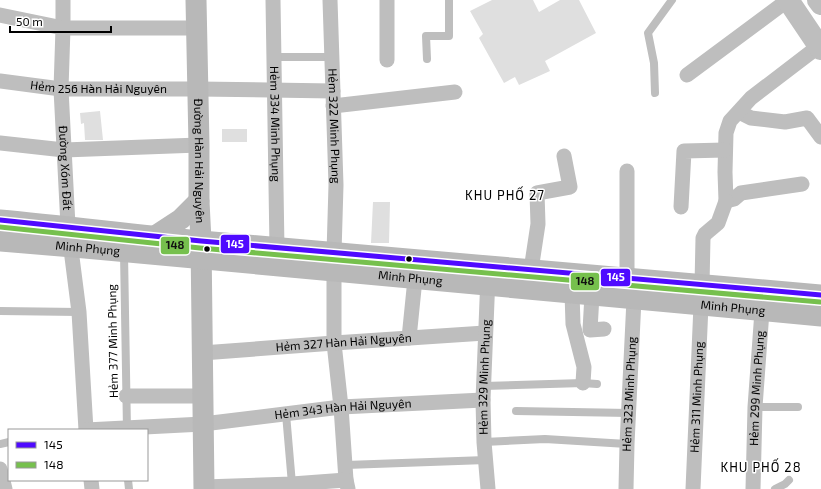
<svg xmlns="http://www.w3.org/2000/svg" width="821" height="489" font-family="'Exo 2',sans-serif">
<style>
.building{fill:#dfdfdf}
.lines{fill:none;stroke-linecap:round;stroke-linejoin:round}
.lane{stroke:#bebebe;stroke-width:8}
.street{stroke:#bebebe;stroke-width:15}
.secondary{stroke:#b8b8b8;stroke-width:21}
.primary{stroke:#bebebe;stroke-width:22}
.bus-1-casing{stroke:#fff;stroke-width:8}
.bus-2-casing{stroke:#fff;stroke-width:8}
.bus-1{stroke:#4f0aff;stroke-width:5}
.bus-2{stroke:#76c04d;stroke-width:5}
.bus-dot{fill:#000;stroke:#fff;stroke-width:1.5}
.labels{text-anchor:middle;stroke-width:3;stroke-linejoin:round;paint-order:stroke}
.street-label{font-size:12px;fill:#000;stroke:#fff}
.neighbourhood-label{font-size:13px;letter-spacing:1px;fill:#000;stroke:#fff}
.line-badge{stroke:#fff;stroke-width:1.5}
.badge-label{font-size:11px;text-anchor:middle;font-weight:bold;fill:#fff}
.pale-badge-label{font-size:11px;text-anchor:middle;font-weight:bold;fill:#111}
</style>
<rect width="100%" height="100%" fill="#fff"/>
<path class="building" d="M492,0H533L539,12L560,0H579L596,33L545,61L550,71L519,85L515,77L504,83L479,38L483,34L470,11Z
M100,111L103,140H85L84,123L81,124L80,113Z
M222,129H247V142H222Z
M373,202H390L389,243H371Z"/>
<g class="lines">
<path class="lane" d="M274,57H331
M427,59L426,36H449V0
M655,93L654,63L648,33L672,0
M124,253L127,430
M0,311L79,312
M484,386L583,383L597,384
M755,407H798
M516,411L629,413
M286,414L292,484
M484,442L545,439L627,444
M0,444L9,442
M346,465L486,460
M128,480L129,489
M775,489L785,484L789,480"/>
<g class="street">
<path id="s1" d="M63,0V28L61,89L68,226L79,312L86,430"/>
<path id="s2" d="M273,0L277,248"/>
<path id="s3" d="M330,0L336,185L334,253"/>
<path d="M387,0V60"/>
<path d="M0,15L63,28H197"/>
<path d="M687,75L788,0"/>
<path id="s4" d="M0,81L61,89H198L333,91"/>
<path d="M333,106L455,92"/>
<path d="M739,112L751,118L785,122L807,118L821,137"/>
<path d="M0,143L64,150L199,145"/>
<path d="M802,184L741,193L734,199L726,201L725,172L726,133L730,121L751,98L819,46"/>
<path d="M681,207L684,151L725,150"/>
<path d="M531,270L538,224L537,193L570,187L564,156"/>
<path d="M334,271V343L341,407L346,480L348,489"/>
<path d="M627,278V171"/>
<path d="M702,285L703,238L705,234L718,223L726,201"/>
<path d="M572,293L573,324L584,367L583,383"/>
<path d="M592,295L590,330L604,329"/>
<path d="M409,338L415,279"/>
<path id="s5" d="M202,353L334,343L485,333"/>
<path d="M126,396H203"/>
<path id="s6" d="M86,430L203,424L341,407L483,400"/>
<path d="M0,469L5,489"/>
<path d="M91,480L92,489"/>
<path d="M204,487L292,484L346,480"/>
<path id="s7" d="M488,489L484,442L483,400L488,276"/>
<path id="s8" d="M626,489L627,444L634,299"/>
<path id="s9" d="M693,489L701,305"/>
<path id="s10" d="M753,489L755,407L762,311"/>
</g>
<g class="secondary">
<path id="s11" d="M196,0L199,145V201L201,241L204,489"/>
<path d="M0,220C67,226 134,235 201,241L821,295"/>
<path d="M155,236L181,219L199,201"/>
<path id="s12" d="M0,241L85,248L821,316"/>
</g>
<path class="primary" d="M788,0L821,49
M818,0L821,4"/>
<defs>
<path id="bus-1" d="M0,220L201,241L821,295"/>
<path id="bus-2" d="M0,227L200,248L820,302"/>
</defs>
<use href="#bus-1" class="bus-1-casing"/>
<use href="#bus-2" class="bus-2-casing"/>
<use href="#bus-1" class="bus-1"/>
<use href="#bus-2" class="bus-2"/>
</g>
<g class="bus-dot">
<circle cx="207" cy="249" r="3.5"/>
<circle cx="409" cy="259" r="3.5"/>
</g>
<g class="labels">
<g class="street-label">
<text dy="4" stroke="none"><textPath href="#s4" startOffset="99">Hẻm 256 Hàn Hải Nguyên</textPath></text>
<text dy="4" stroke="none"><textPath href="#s2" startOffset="124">Hẻm 334 Minh Phụng</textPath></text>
<text dy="4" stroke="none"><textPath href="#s3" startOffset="126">Hẻm 322 Minh Phụng</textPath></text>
<text dy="4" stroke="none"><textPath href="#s11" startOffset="161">Đường Hàn Hải Nguyên</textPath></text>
<text dy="4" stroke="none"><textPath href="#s1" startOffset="168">Đường Xóm Đất</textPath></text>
<text dy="4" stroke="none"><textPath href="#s12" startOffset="88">Minh Phụng</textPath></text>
<text dy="4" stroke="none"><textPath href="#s12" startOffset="412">Minh Phụng</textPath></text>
<text dy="4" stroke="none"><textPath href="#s12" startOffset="736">Minh Phụng</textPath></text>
<text transform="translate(113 341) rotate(-91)" y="4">Hẻm 377 Minh Phụng</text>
<text dy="4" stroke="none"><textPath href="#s5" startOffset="142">Hẻm 327 Hàn Hải Nguyên</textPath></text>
<text dy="4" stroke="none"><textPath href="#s7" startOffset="112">Hẻm 329 Minh Phụng</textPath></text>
<text dy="4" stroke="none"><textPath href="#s10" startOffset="101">Hẻm 299 Minh Phụng</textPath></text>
<text dy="4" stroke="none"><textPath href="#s8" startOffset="95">Hẻm 323 Minh Phụng</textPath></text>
<text dy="4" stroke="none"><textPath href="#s9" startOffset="92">Hẻm 311 Minh Phụng</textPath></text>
<text dy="4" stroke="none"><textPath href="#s6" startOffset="258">Hẻm 343 Hàn Hải Nguyên</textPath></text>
</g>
<g class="neighbourhood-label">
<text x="505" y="200">KHU PHỐ 27</text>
<text x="761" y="472">KHU PHỐ 28</text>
</g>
</g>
<g class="line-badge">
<rect x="220" y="234" width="30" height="20" rx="4" fill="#4f0aff"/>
<rect x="160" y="236" width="30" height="19" rx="4" fill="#76c04d"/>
<rect x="600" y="268" width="31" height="19" rx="4" fill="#4f0aff"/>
<rect x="570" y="272" width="30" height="19" rx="4" fill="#76c04d"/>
</g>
<g class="badge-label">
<text x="235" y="248">145</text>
<text x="616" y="281">145</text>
</g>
<g class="pale-badge-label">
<text x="175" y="249">148</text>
<text x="585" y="285">148</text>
</g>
<rect x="8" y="429" width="140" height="52" fill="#ffffff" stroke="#999999"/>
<rect x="16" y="442" width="20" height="6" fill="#4f0aff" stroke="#999999"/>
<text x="44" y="449" font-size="12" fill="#000000">145</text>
<rect x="16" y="462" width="20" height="6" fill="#76c04d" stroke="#999999"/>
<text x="44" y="469" font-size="12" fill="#000000">148</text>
<path d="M10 26v6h101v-6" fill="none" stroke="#000000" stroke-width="2"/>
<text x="16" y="26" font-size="12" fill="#000000" stroke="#ffffff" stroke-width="3" paint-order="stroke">50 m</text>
</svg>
